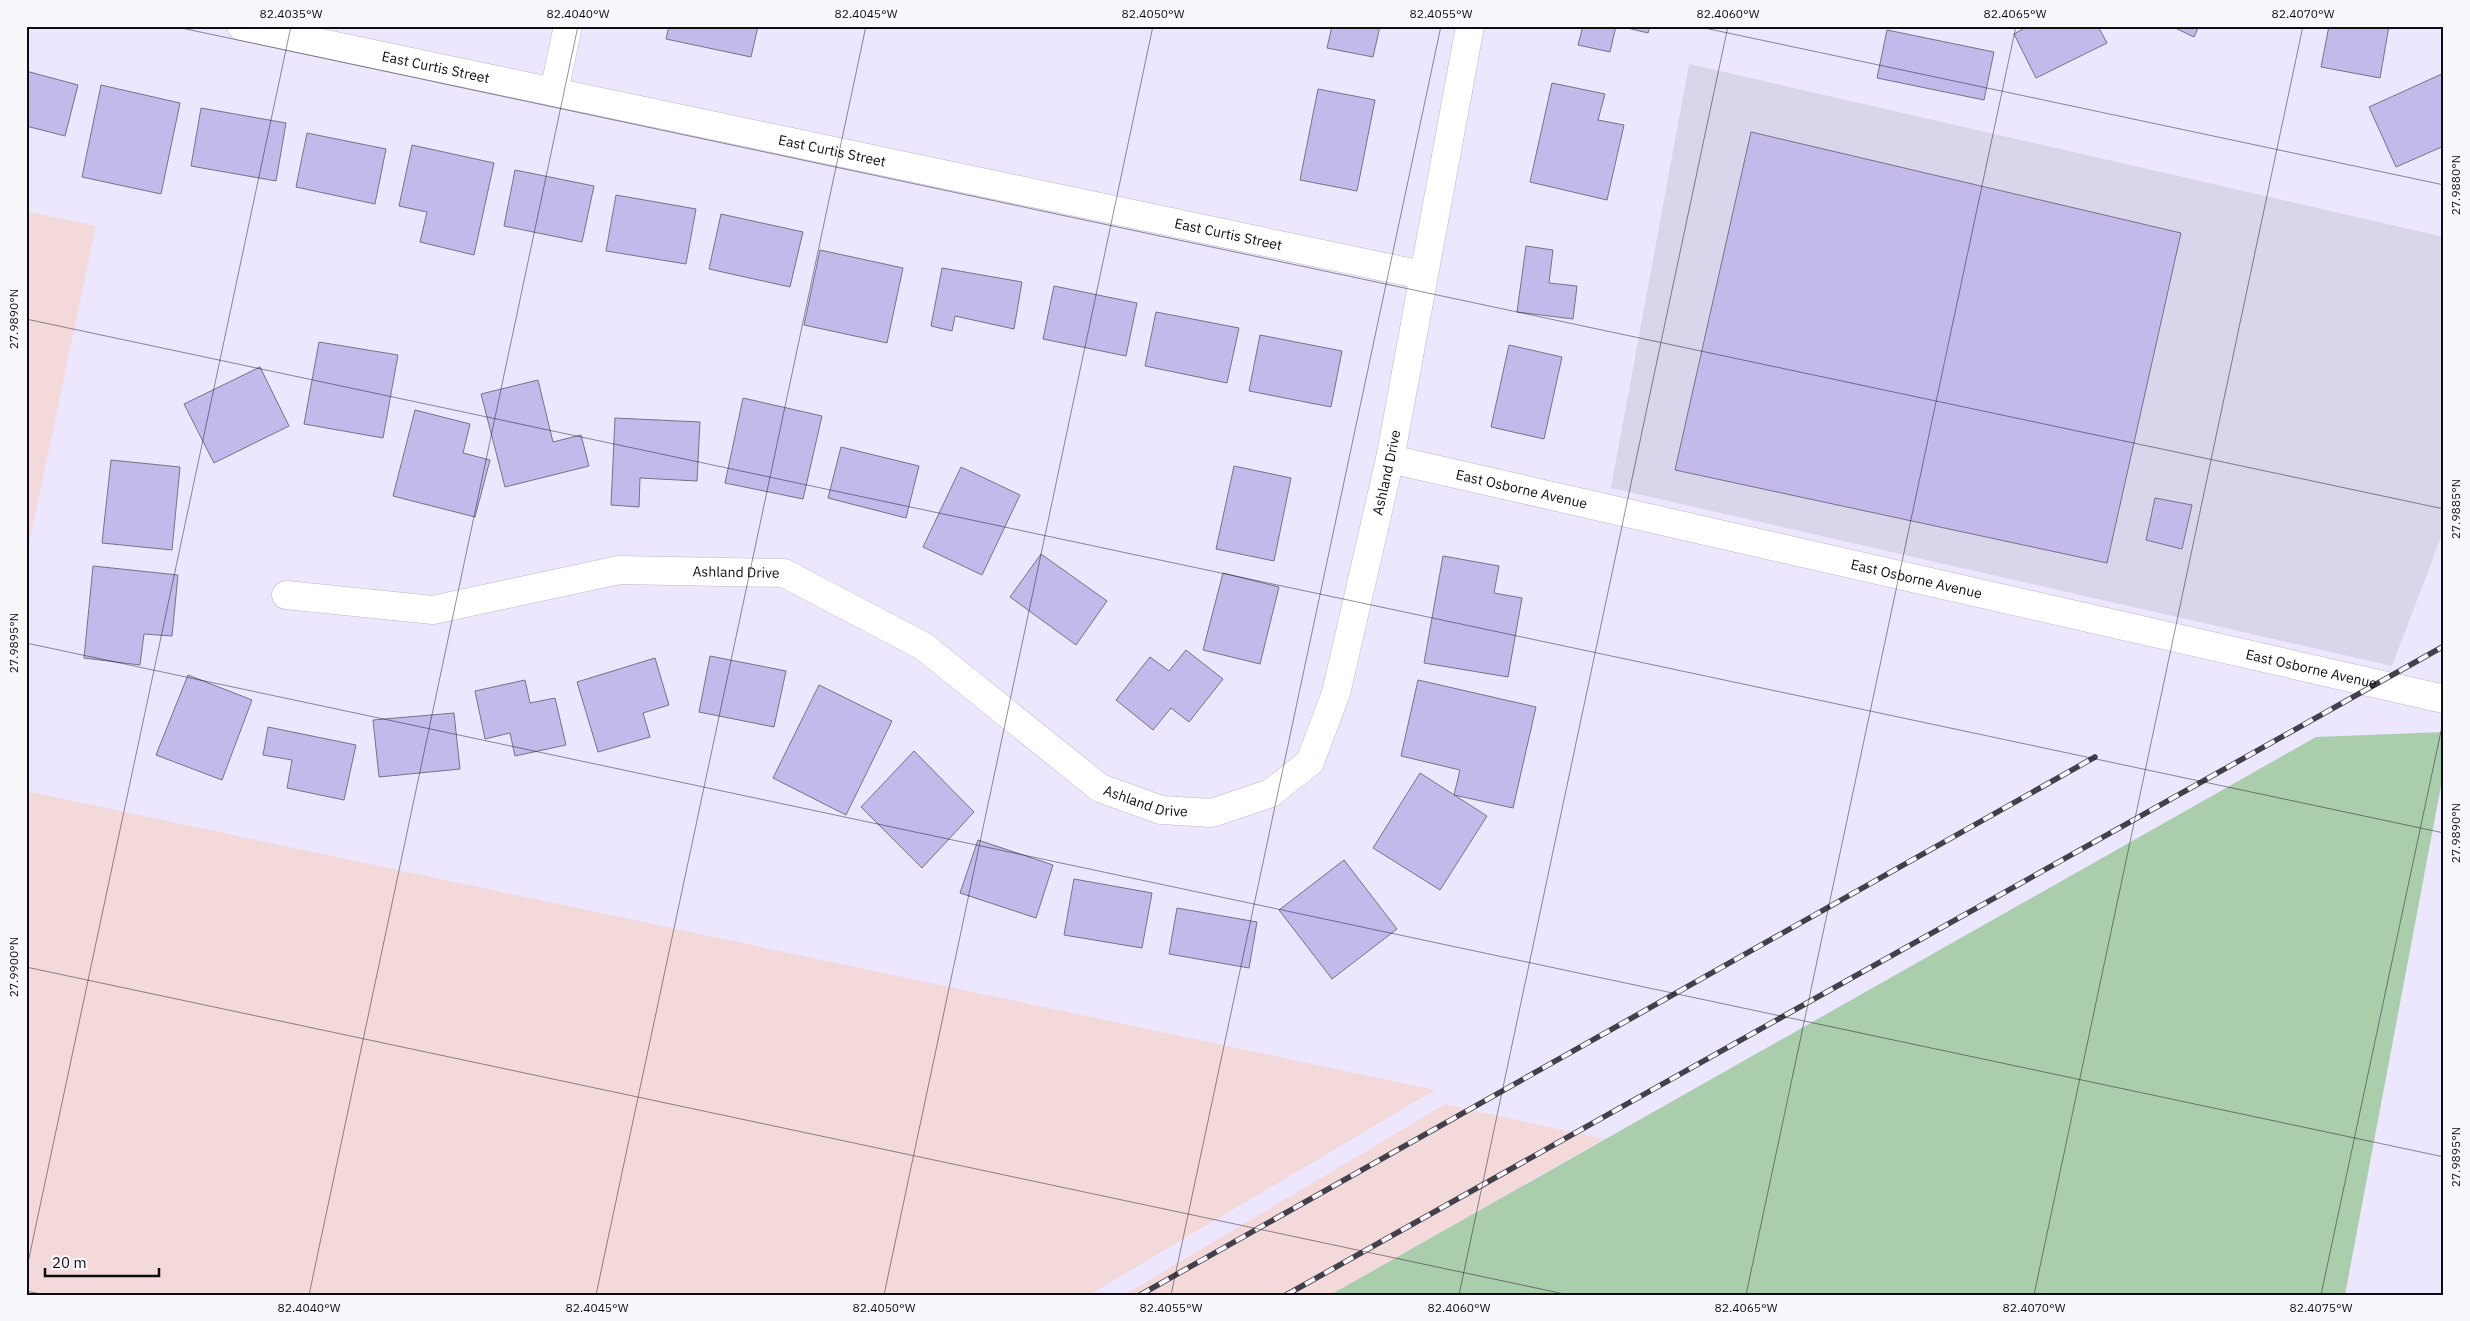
<svg xmlns="http://www.w3.org/2000/svg" width="2470" height="1321" font-family="'IBM Plex Sans',sans-serif">
<style>
.commercial{fill:#d9d5ea}
.industrial{fill:#f4d9da}
.green{fill:#aacdab}
.building{fill:#c4b9eb;stroke:#767286}
.lines{fill:none;stroke-linecap:round;stroke-linejoin:round}
.minor-casing{stroke:#bbb7cd;stroke-width:29}
.minor{stroke:#fff;stroke-width:28}
.rail-casing{stroke:#42404b;stroke-width:5.5}
.rail{stroke:#f8f7fc;stroke-width:4;stroke-dasharray:11;stroke-linecap:butt}
.ticks{fill:none;stroke:#0d0c13;stroke-width:1;stroke-opacity:0.45}
.labels{text-anchor:middle;stroke-width:5;stroke-linejoin:round;paint-order:stroke}
.street-label{font-size:14px;fill:#0d0c13;stroke:#f8f7fc}
.neatline{fill:none;stroke:#0d0c13;stroke-width:2}
.ticks-label{font-size:12px;text-anchor:middle;fill:#0d0c13}
</style>
<rect width="100%" height="100%" fill="#ece7fe"/>
<path class="commercial" d="M1689,64L2444,237V529L2392,666L1611,488Z"/>
<path class="industrial" d="M26,211L96,226L26,558Z
M26,791L1435,1090L1089,1295H26Z
M1445,1104L1604,1139L1330,1295H1124Z"/>
<path class="green" d="M2444,732V770L2345,1295H1330L2316,737Z"/>
<path class="building" d="M669,26H758L751,57L666,39Z
M1332,26H1380L1373,57L1327,48Z
M1583,26H1616L1610,52L1578,45Z
M1619,26H1650L1648,33Z
M2028,26H2098L2107,43L2036,78L2014,34Z
M2171,26H2199L2194,37Z
M2329,26H2389L2380,78L2321,67Z
M1887,30L1994,52L1984,100L1877,78Z
M26,71L78,85L65,136L26,126Z
M2444,73V146L2396,167L2369,107Z
M1552,83L1605,94L1598,120L1624,125L1607,200L1530,182Z
M101,85L180,103L161,194L82,177Z
M1318,89L1375,100L1357,191L1300,180Z
M201,108L286,123L276,181L191,166Z
M1751,132L2181,233L2107,563L1675,470Z
M307,133L386,149L375,204L296,187Z
M412,145L494,163L474,255L420,242L427,212L399,206Z
M515,170L594,186L582,242L504,226Z
M616,195L696,209L686,264L606,251Z
M721,214L803,232L790,287L709,269Z
M1526,246L1553,250L1549,283L1577,286L1573,319L1517,312Z
M820,250L903,268L887,343L804,325Z
M942,268L1022,282L1014,329L955,316L952,331L931,326Z
M1054,286L1137,303L1126,356L1043,339Z
M1156,312L1239,328L1227,383L1145,366Z
M1260,335L1342,351L1331,407L1249,391Z
M319,342L398,355L383,438L304,424Z
M1509,345L1562,357L1544,439L1491,427Z
M260,367L289,426L214,463L184,404Z
M538,380L553,442L581,435L589,466L505,487L481,394Z
M743,398L822,416L803,499L725,483Z
M415,410L470,424L463,453L490,460L475,517L393,496Z
M615,418L700,422L697,481L640,478L639,507L611,505Z
M841,447L919,466L906,518L828,498Z
M111,460L180,467L172,550L102,543Z
M1234,466L1291,478L1274,561L1216,549Z
M961,467L1020,495L982,575L923,547Z
M2155,498L2192,505L2182,549L2146,540Z
M1041,554L1107,601L1076,645L1010,597Z
M1443,556L1499,566L1494,593L1522,598L1508,677L1424,663Z
M93,566L178,575L172,636L144,634L140,665L84,658Z
M1223,573L1279,587L1260,664L1203,650Z
M1186,650L1223,679L1189,722L1171,708L1153,730L1116,700L1150,657L1169,671Z
M710,656L786,671L774,727L699,712Z
M655,658L669,705L643,713L650,737L598,752L577,682Z
M188,675L252,700L222,780L156,755Z
M525,680L530,703L555,698L566,745L515,756L510,733L485,739L475,691Z
M1418,680L1536,707L1513,808L1454,795L1460,770L1401,756Z
M819,685L892,721L846,815L773,778Z
M454,713L460,769L379,777L373,720Z
M268,727L356,745L344,800L287,788L292,760L263,755Z
M914,751L974,812L922,868L861,807Z
M1420,773L1487,816L1440,890L1373,848Z
M978,840L1053,865L1036,918L960,893Z
M1344,860L1397,929L1332,979L1279,910Z
M1074,879L1152,893L1142,948L1064,935Z
M1177,908L1257,922L1249,968L1169,954Z"/>
<g class="lines">
<defs>
<g id="minor">
<path id="s1" d="M241,26L1422,275"/>
<path d="M554,92L568,26"/>
<path id="s2" d="M1390,459L2444,699"/>
<path id="s3" d="M286,595L433,610L619,570L784,573L923,646L1100,788L1161,810L1212,813L1271,793L1310,762L1336,693L1390,459L1470,26"/>
</g>
</defs>
<use href="#minor" class="minor-casing"/>
<use href="#minor" class="minor"/>
<defs>
<path id="rail" d="M1140,1295L2095,757
M1286,1295L2444,646"/>
</defs>
<use href="#rail" class="rail-casing"/>
<use href="#rail" class="rail"/>
</g>
<path class="ticks" d="M172,26L2444,509M1695,26L2444,185M26,319L2444,833M26,643L2444,1157M26,967L1569,1295M26,1272L291,26M26,1291L46,1295M309,1295L578,26M596,1295L866,26M884,1295L1153,26M1171,1295L1441,26M1459,1295L1728,26M1746,1295L2016,26M2034,1295L2303,26M2321,1295L2444,717"/>
<g class="labels">
<g class="street-label">
<text dy="5" stroke="none"><textPath href="#s1" startOffset="199">East Curtis Street</textPath></text>
<text dy="5" stroke="none"><textPath href="#s1" startOffset="604">East Curtis Street</textPath></text>
<text dy="5" stroke="none"><textPath href="#s1" startOffset="1009">East Curtis Street</textPath></text>
<text dy="5" stroke="none"><textPath href="#s3" startOffset="1415">Ashland Drive</textPath></text>
<text dy="5" stroke="none"><textPath href="#s2" startOffset="135">East Osborne Avenue</textPath></text>
<text dy="5" stroke="none"><textPath href="#s3" startOffset="455">Ashland Drive</textPath></text>
<text dy="5" stroke="none"><textPath href="#s2" startOffset="540">East Osborne Avenue</textPath></text>
<text dy="5" stroke="none"><textPath href="#s2" startOffset="945">East Osborne Avenue</textPath></text>
<text dy="5" stroke="none"><textPath href="#s3" startOffset="935">Ashland Drive</textPath></text>
</g>
</g>
<rect width="2470" height="1321" fill="none" stroke="#f8f7fc" stroke-width="55"/>
<path d="M45 1268v8h114v-8" fill="none" stroke="#0d0c13" stroke-width="2.5"/>
<text x="52" y="1268" font-size="15" fill="#0d0c13" stroke="#f8f7fc" stroke-width="4" paint-order="stroke">20 m</text>
<rect x="28" y="28" width="2414" height="1266" class="neatline"/>
<g class="ticks-label">
<text x="291" y="18">82.4035°W</text>
<text x="578" y="18">82.4040°W</text>
<text x="866" y="18">82.4045°W</text>
<text x="1153" y="18">82.4050°W</text>
<text x="1441" y="18">82.4055°W</text>
<text x="1728" y="18">82.4060°W</text>
<text x="2015" y="18">82.4065°W</text>
<text x="2303" y="18">82.4070°W</text>
<text transform="translate(2456 185) rotate(-90)" y="4">27.9880°N</text>
<text transform="translate(14 319) rotate(-90)" y="4">27.9890°N</text>
<text transform="translate(2456 509) rotate(-90)" y="4">27.9885°N</text>
<text transform="translate(14 643) rotate(-90)" y="4">27.9895°N</text>
<text transform="translate(2456 833) rotate(-90)" y="4">27.9890°N</text>
<text transform="translate(14 967) rotate(-90)" y="4">27.9900°N</text>
<text transform="translate(2456 1157) rotate(-90)" y="4">27.9895°N</text>
<text x="309" y="1312">82.4040°W</text>
<text x="597" y="1312">82.4045°W</text>
<text x="884" y="1312">82.4050°W</text>
<text x="1171" y="1312">82.4055°W</text>
<text x="1459" y="1312">82.4060°W</text>
<text x="1746" y="1312">82.4065°W</text>
<text x="2034" y="1312">82.4070°W</text>
<text x="2321" y="1312">82.4075°W</text>
</g>
</svg>
